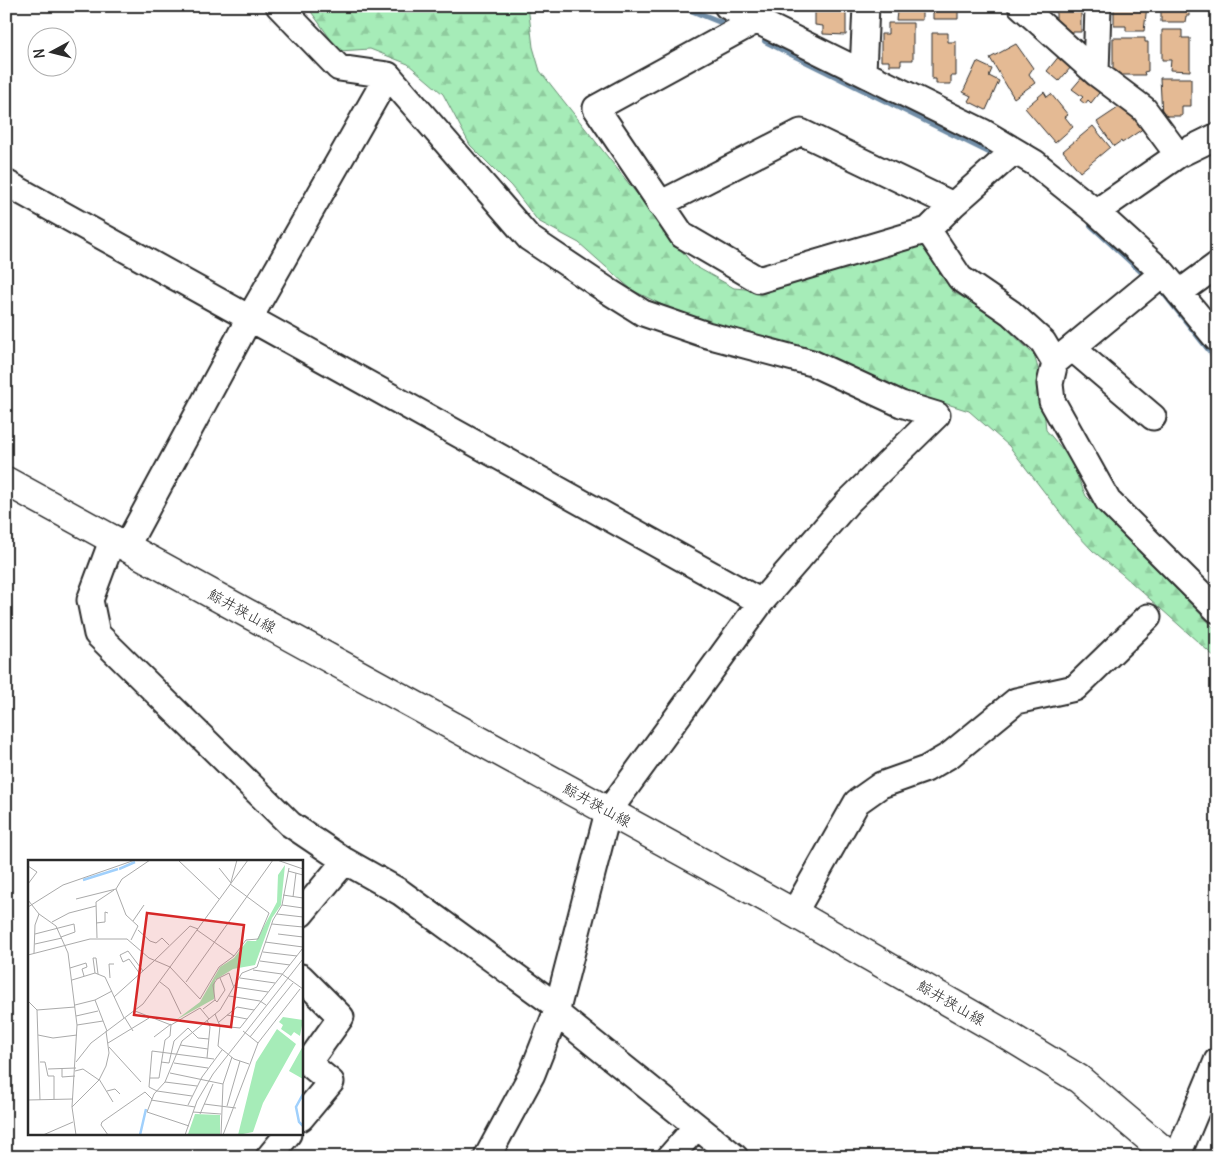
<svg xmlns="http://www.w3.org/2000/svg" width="1223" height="1163" font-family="Delius,'Klee One',sans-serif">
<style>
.forest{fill:url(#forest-firs);stroke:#688c72}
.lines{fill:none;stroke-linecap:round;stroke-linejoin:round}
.stream{stroke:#718ea8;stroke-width:6}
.building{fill:#e4ba94;stroke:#2b2b2b}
.street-casing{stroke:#2b2b2b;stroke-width:29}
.secondary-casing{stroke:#2b2b2b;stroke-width:31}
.street{stroke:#fff;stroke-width:25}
.secondary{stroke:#fff;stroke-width:28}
.labels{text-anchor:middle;stroke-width:5;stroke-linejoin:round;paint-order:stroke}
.street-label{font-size:15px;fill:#2b2b2b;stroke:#fff}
.inset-river{fill:none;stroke:#a0d0fc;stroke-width:2.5}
.inset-road{fill:none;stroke:#aaa;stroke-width:1}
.view{fill:#d62828;fill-opacity:0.15;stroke:#d62828;stroke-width:2.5}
.inset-edge{fill:none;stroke:#2b2b2b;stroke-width:2.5}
</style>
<defs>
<pattern id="forest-firs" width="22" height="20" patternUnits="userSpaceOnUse" patternTransform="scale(1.25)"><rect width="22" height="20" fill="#a6ecb8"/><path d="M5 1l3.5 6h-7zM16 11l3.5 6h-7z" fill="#8fcb9e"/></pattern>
</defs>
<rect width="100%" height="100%" fill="#fff"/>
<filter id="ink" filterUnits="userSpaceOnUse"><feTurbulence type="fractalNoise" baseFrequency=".02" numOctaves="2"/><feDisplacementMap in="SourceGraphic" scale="10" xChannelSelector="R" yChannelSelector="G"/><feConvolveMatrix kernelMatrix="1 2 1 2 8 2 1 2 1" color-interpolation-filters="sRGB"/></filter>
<g filter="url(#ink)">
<path class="forest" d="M307,6H528L533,47L540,71L693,265L734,288L756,290L788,286L819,274L921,244L952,291L993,315L1034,355L1041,378L1046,430L1069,457L1086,496L1217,631V659L1122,574L1093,551L1075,532L1009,446L969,411L941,402L916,400L880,380L838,362L683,315L632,290L579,243L538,221L511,186L470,145L443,94L408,64L370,49L339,51Z"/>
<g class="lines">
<path class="stream" d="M681,6L730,26
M765,41L995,155
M1091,225L1145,275
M1162,291L1217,360"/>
</g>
<path class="building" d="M815,6H846V35L823,34V26L815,25Z
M882,6H922V20H896L897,12H882Z
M933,6H966V7H964V10H958V19H933Z
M1056,6H1081V32H1062L1056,29Z
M1114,6H1147L1144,31H1126V26H1114Z
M1161,6H1189V16H1186L1185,22H1161Z
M888,23H913V60H901V65H889V61H881V34H888Z
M1162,30H1182V38H1190V71L1170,70L1171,60H1162Z
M932,33H948V42H956V76H951V84H936V79H932Z
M1113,38H1145V42H1148V71L1144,72L1145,75H1113Z
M1016,44L1033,68L1029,74L1035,83L1014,98L990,58Z
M1060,55L1072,66L1059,81L1047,71Z
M977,62L992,69L989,76L999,81L986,110L968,101L971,96L963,92Z
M1084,75L1102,89L1091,103L1088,100L1085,104L1080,100L1083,97L1072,89Z
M1160,78H1191V106H1182V116H1162Z
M1044,92L1047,97L1051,94L1068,115L1065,117L1073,127L1055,143L1025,108Z
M1124,104L1144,128L1122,143L1121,141L1114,146L1097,122Z
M1093,126L1110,147L1080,172L1063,151Z"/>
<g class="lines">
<defs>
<path id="street" d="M279,6L339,68L388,75L529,238L608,291L643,313L707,335L812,363L901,404L937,415L848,502L761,602L608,812L556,1013L532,1074L487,1157
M727,6L983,132L1035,163L1096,212L1163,273L1217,339
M1021,6L1096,73L1144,109L1178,155
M757,20L596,108L682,235L759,280L928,230L960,278L1011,313L1043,342L1055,362
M863,71L866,6
M1096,73L1098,6
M6,183L761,602
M660,204L801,132L953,205L928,230
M953,205L1014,151
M1096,212L1178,155L1217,136
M1163,273L1055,362L1050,384L1052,401L1108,501L1217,610
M1179,293L1217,265
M1072,348L1153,417
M113,538L90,600L97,634L290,824L345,861L400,892L558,1007
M126,547L249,319L388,75
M794,913L857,802L881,785L926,769L950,755L1016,701L1075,688L1148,617
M301,914L345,861
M301,977L341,1017L308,1063L331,1082L301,1118
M556,1013L735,1157
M269,1157L288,1134
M670,1157L696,1127
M1177,1157L1217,1061"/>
<path id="secondary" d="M6,481L794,913L1007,1035L1079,1079L1171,1157"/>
</defs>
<use href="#street" class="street-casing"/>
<use href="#secondary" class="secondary-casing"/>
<use href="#street" class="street"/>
<use href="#secondary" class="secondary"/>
</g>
</g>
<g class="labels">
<g class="street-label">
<text transform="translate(242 611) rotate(29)" y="5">鯨井狭山線</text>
<text transform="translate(597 805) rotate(29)" y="5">鯨井狭山線</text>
<text transform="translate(951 1003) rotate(30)" y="5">鯨井狭山線</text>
</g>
</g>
<g transform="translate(28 860)">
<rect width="275" height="275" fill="#fff"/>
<path d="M255,157L275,160L272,176L266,172L263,176L253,169L255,165L251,162ZM249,169L268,184L235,243L225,272L210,275L228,202ZM275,186V219L261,211Z" fill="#a6ecb8"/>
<path d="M257,5L253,45L244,58L227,105L205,109L187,120L186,139L148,160L172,142L192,107L206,98L219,81H228L249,42L250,15Z" fill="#a6ecb8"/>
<path d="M167,254L192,255V275L160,274Z" fill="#a6ecb8"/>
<path class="inset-river" d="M91,9L107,2M55,20L90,9M275,234L268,247L271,262L275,266M112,275L118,249"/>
<path class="inset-road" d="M150,0L191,39M249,0L275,9M0,6L9,12L0,24M191,8L203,23M260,11L275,15M203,22L209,0M88,29L98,55L110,66L103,80M255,35L275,38M265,37L268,13M48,39L88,29L94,19L122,0M0,40L11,54L28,66L40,93L49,165L44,247L48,275M254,45L275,48M0,47L35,25L107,0M249,54L275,57M105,61L116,45M24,62L41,53L68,46M68,63L77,62V52L80,53M244,64L275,67M110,70L122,81L128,83L134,78L141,85M169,70L206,96M7,74L46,64L47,72L33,77M250,74L275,77M69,78L68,42L86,30M237,82L275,87M7,84L34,78M235,92L269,96M6,93L7,65L11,54M0,95L62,79H99L121,98L142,107L172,139L191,107L206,96L218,80L230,79L241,53L202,24M126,101L162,66L170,69M232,101L262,105M42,108L58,103L59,107L54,109L56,116M225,110L254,114L275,129M67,113L65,98H68L70,114M112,114L101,99L95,102L92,95L100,91L115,111M82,118L81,104H86M212,118L247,123M44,120L67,113L77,117L96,158M132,122L141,129L153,154M158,122L245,0M207,127L240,132M201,136L232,141L238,145M86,137L126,101M67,140L79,171M187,140L189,142L197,130L192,118M0,141L9,150L47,147M47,145L67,140L84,131M175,149L187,140L185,125L189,119L201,113L206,128M9,150L12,240M107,151L143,165L172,148L181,159M187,154L192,166L190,186L206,199L221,204M199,155L219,159M48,156L70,151M97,158L105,171M191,162L209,147L226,150M49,165L75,161M192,166L212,168L275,88M215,171L230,183M10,175L25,178L49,175M126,177L143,164M222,177L265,123M80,183L121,158M152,185L180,189M81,187L113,222M179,198L182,167L179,160M12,202H17L20,216H26V239M48,202L63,183L115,144L220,0M133,202L141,203L146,181L160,168L170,178L181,179M146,203L180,208M20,209L48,208M34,209V217L47,216M47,211L55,209L71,220M142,213L195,224M122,218H131L137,180L142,176L143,165M71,219L85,242M137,222L169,226M79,231L87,229L92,234M164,236L129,231L121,227L124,191L186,199M0,240L45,239M123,240L167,247M176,244L208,248M160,245L174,217L194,190M199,246L212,201M44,247L71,220L78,206L81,193L78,171M165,252L193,254M172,254L185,224M161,266L119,252L126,234L137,222L154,181L192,150L214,113L229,107L245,60L254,45L261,8M15,275L45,262M80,275L73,265L74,262L117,232L124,239M157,275L169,241L185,214L275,99M193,275L195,224L204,197M195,275L230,183L272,129"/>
<path class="view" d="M119,53L216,65L203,167L106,155Z"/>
<rect width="275" height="275" class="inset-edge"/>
</g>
<rect width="1223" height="1163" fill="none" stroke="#fff" stroke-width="25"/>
<rect x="12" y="12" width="1198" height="1138" fill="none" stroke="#2b2b2b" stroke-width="2" filter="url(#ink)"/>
<g transform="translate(52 52) rotate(263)"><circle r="24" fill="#ffffff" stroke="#aaaaaa"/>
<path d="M0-4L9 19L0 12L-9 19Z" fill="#2b2b2b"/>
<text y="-8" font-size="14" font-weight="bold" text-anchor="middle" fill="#2b2b2b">N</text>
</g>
</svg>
